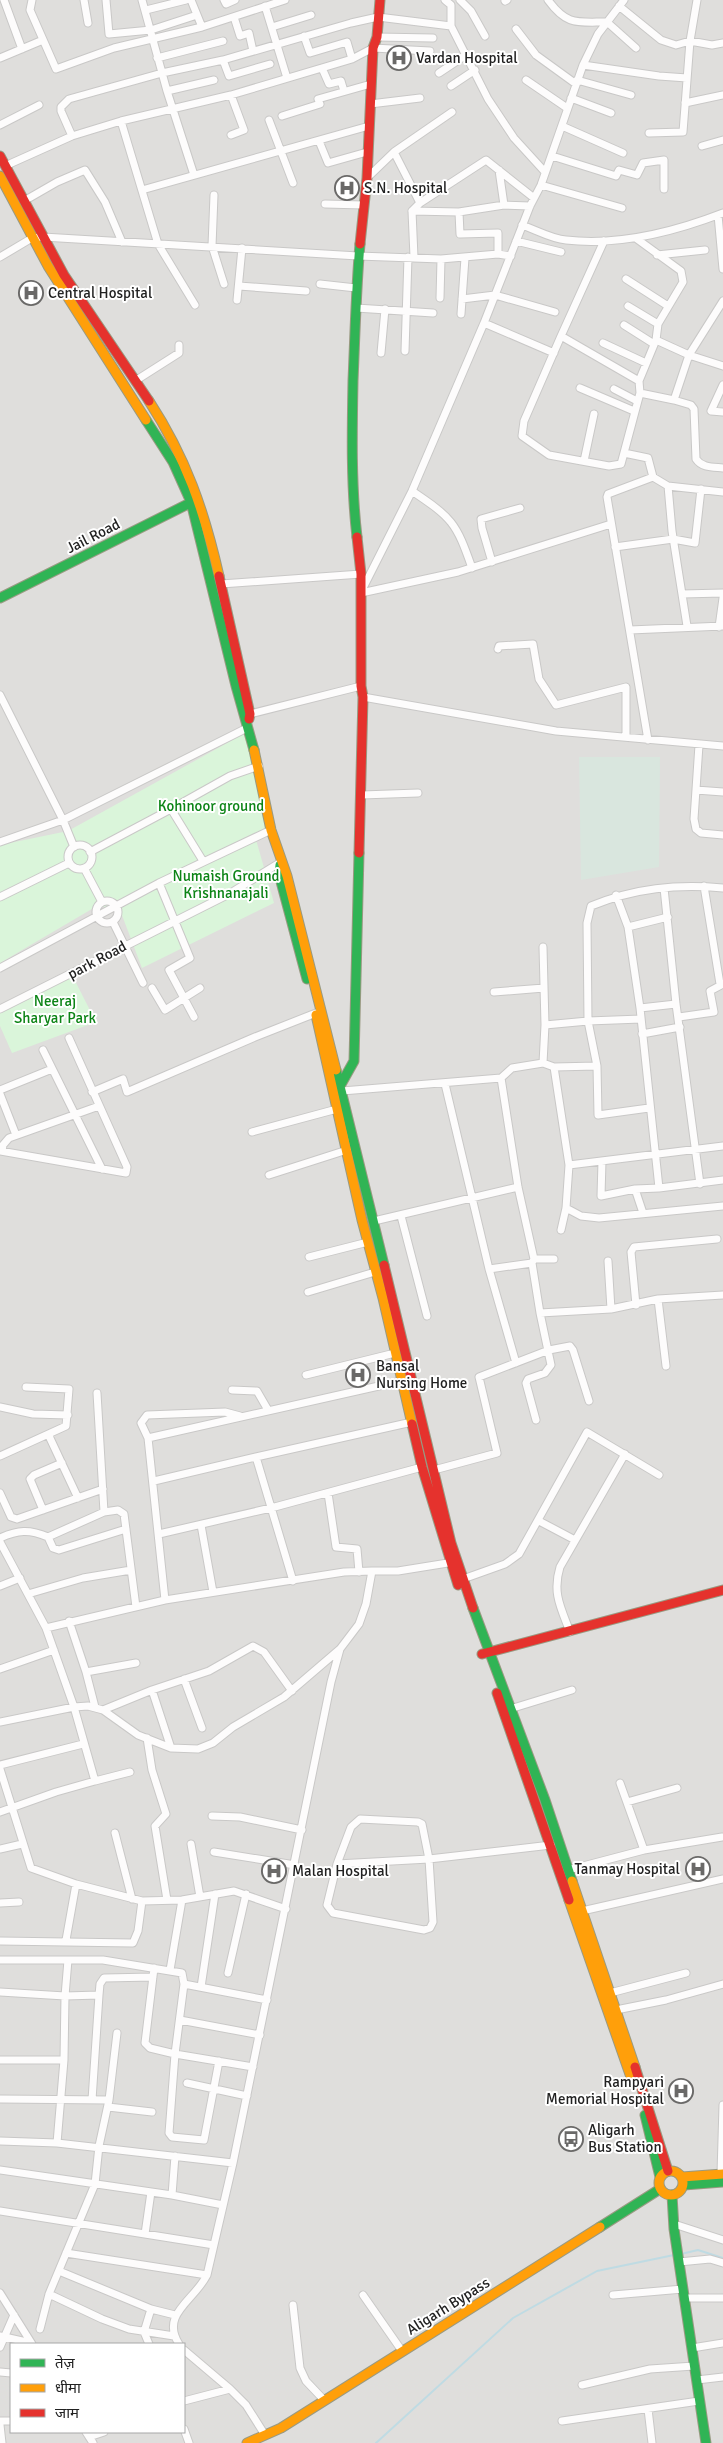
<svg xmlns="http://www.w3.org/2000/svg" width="723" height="2443" font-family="Signika,'Noto Sans Devanagari',sans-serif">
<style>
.residential{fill:#dfdedc;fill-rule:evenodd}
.wetland{fill:#d9e6de}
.park{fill:#daf5da}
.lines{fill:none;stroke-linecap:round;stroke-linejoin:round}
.stream{stroke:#bfdbe3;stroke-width:2}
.street-casing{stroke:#c9c8c7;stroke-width:9}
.fast-casing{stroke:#999a82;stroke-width:11}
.slow-casing{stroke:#999a82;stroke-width:11}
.jam-casing{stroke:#999a82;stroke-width:11}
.street{stroke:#fdfcfc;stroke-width:7}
.fast{stroke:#30b455;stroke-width:9}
.slow{stroke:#ff9f0a;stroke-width:9}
.jam{stroke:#e5322d;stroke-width:9}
.labels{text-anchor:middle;stroke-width:4;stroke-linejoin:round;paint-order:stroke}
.poi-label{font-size:15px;fill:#222;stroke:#fff;text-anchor:start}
.street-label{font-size:15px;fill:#222;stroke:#fff}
.park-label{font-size:15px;fill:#0c8416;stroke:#fff}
</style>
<rect width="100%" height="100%" fill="#f0eeeb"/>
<path class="residential" d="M0,0H723V2443H0ZM11,2344H184V2432H11Z"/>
<path class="wetland" d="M579,757H660L659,867L581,880Z"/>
<path class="park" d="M247,732L270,827L255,836L274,903L142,968L120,910L97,906L0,963V845L68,831Z
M72,975L96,1022L12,1053L0,1026V1005Z"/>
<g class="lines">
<path class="stream" d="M681,2254L698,2250L723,2258
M376,2443L513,2318L597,2271L674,2255"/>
<defs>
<path id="street" d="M4,0L22,49
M32,0L30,10L56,69L114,48L202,27L285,0
M84,0L88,23
M106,0L109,34L151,30L197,15
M142,0L167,91L214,80
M191,0L202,27
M224,0L226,4L235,0
M445,0L451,5V26L488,99L514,138L545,172
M460,0L471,11L485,36
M548,0C567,26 577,22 607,22L636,48
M505,1L507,0
M265,6L287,78
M619,6L661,40L676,45L690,41L712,45L723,43
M146,10L186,0
M234,17L240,36L249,33L253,51
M272,27L311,15
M516,29L536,55L576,84
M304,36L310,53L347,42L352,59
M377,37L433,38
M0,58L43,40
M157,58L223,41
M223,60L229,76L270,64
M583,65L659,76L687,78
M322,68L329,84L341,81L344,91
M439,73L466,55
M526,80L567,108
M577,80L631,95
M451,86L475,70
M167,91L194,175
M231,95L244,130L231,135
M571,98L611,113
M685,103L723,95
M370,104L420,98
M282,116L320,104L318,99L371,84
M269,120L293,183
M121,121L158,244L195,305
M0,125L39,105
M562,126L623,153
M649,133L683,132L690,41L697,0
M72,136L61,111V107L69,99L162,73L223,60L351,23L378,17L451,26
M319,141L328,163L367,152
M702,146L723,140
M394,152L420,203
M552,156L616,176L619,170L637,175L643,163L664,160V189
M5,166L72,136L121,121L231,95L352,59L373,48L430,51
M499,170L504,205
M367,178L394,152L452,112
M541,185L622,208
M142,190L369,126
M214,195L212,246L224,284
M24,201L57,182L85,170L105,202L122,242
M325,204L363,205
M412,211L420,203L486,160L534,198
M459,212L460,234L498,233V254
M718,215L723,269
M522,225C536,230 552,239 566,240C619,246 674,232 723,213
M637,239L681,271L683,282L658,324L656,340L639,381L640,393L621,464L609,466L549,455L522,436L524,421L561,336L639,381
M516,241L561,252
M657,255L705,250
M0,257L32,238L43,237L358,256L441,259L498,254L511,256
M414,257L412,211L459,212L504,205L530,206
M626,279L668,306
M320,284L356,288
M239,286L306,291
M440,298L441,259
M462,299L495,295L555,312
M237,300L242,248
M628,306L658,324
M356,308L433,313
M461,314L465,258
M484,323L554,353
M624,325L654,344
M561,336L604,241
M656,340L689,355L723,366
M603,343L646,363
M405,351L408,257
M381,353L385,309
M135,381L179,353V345
M723,385L711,411L723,412
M580,388L634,411
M614,389L637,401
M640,393L674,400L689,355L723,301
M674,400L691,405L694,409L696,459C702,468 713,467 723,468
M624,453L648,458L653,477L668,486L723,492
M584,461L594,414
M668,486L672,531L687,626
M412,491C452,518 456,522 472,568
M615,547L673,539L695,543L701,489
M492,562L482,528L481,519L520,508
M221,584L361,574
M361,592L412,491L484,323L530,206L541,185L583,65L598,34L624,0
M361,593L458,572L611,524
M682,594L723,593
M719,627L723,598
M630,630L723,626
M498,649L499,646L533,644L539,679L556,705L626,687V737
M0,695L63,820L0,842
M363,697L556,731L723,746
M250,714L361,686
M648,740L607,497L608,494L653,477
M699,745L694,819L696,829L701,833L723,835
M696,790L723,792
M362,795L418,793
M68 857a12 12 0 1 1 24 0a12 12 0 1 1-24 0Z
M74,847L63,820L247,728
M90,852L171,809
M203,861L171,809L230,776L259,766
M84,868L102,902
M159,883L190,958L169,970L194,1017
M704,886L720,984
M664,888L676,1004L700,1184
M616,895L628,927L640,1008L659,1188L635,1189L643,1213
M0,897L69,863
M96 912a11 11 0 1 1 22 0a11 11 0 1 1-22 0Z
M113,922L143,983
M628,927L668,917
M543,947L545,1025L543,1063L554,1067L569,1165L723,1146
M0,968L159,883L271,830
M152,988L165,1010L200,988
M494,992L544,988
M640,1008L676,1004
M0,1009L229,894L281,862
M679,1017L714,1012L710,991L723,984
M641,1019L588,1021L587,923L591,906C635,888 676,884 723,888
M545,1025L588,1021L597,1066L598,1115L649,1108
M642,1034L680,1027
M43,1050L102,1169
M543,1063L512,1068L501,1078L518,1187L534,1259L532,1263L540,1313L611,1309L658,1299L666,1366
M554,1067L597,1066
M445,1084L489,1269L532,1263
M0,1090L52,1069
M342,1091L501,1078
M92,1092L123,1079L127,1092L255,1037L316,1013
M0,1094L16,1135
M252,1132L337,1109
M0,1151L126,1173L127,1167L69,1038
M2,1151L3,1145L9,1138L99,1106
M602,1161L601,1196L635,1189
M269,1175L347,1150
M659,1188L723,1180
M566,1208L581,1216L599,1218L723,1206
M401,1216L427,1316
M374,1221L518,1187
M561,1230L566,1208L569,1165
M309,1257L368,1242
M534,1259H554
M608,1261L611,1309
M489,1269L516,1363
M308,1292L375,1272
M658,1299L723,1295
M636,1305L631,1252L634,1247L717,1239
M306,1375L395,1353
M232,1390L257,1391L268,1410
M97,1393L104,1512L118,1510L124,1514L136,1607
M0,1407L33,1414L68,1415
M536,1420L526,1383L528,1379L545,1373L551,1365L540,1313
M49,1436L78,1498
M148,1438L141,1423L147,1415L225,1412L240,1416
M0,1456L66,1426L69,1389L26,1387
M256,1457L412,1422
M434,1470L497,1453L479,1377L549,1350L570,1346L573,1350L589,1401
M154,1481L256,1457L293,1581
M0,1493L11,1517L17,1519L103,1489
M328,1493L336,1547L357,1549L359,1572
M43,1510L30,1479L34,1475L62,1463
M539,1521L575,1540
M201,1525L213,1592
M159,1534L271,1508L422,1467
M48,1537L104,1512
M0,1538C18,1530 29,1529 48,1537L53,1548L59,1550L126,1529
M0,1542L46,1628L74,1707L95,1781L130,1772
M463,1579L505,1564L519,1554L587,1432L659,1475
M0,1586L20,1578
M28,1594L83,1578L131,1570
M165,1600L148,1438L401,1381
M69,1621L86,1672
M46,1628L165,1600L344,1572L372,1571
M570,1632C561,1608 552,1593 560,1567L625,1454
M0,1669L54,1650
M184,1679L202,1728
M152,1690L171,1748
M95,1707L86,1672L136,1663
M510,1709L572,1690
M103,1710L152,1690L209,1671L253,1646L264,1652L292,1691
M0,1722L74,1707L88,1706L103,1710L138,1735L171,1748L198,1749L213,1743L233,1727L284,1697L340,1649
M147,1738L152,1770L166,1814L155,1826L167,1900
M0,1765L83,1744
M0,1769L31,1868L76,1884L142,1901L182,1900L234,1891L286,1909
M627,1802L677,1788
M0,1812L56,1792L95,1781
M212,1816L240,1817L302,1830
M115,1833L132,1899
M191,1844L200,1897
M0,1849L22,1844
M644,1850L722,1837
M214,1852L295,1865
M337,1864L351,1827L360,1819L418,1822L422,1824L429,1859L433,1922L430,1928L424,1930L333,1913L327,1905L337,1864L429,1859L551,1845
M568,1870L644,1850L620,1783
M0,1903L19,1902
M582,1911L723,1879
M66,1940L76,1884
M0,1941L133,1943L138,1931L142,1901
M0,1960H103L182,1973L184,1984L175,2054L150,2048L145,2043L154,1968
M68,1960L65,1996L64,2060L57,2143L233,2163
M170,1970L182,1900
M228,1973L246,1894
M184,1984L267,2000
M201,1987L215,1894
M0,1992L65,1996L99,1995L100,1984L104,1978L153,1977
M610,1993L686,1973
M616,2010L666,2000L723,1984
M180,2020L260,2035
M0,2060H64
M219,2061L204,2140L172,2137L169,2133L175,2054L253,2067
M187,2083L247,2096
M0,2099L109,2100
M92,2100L99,1995
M108,2107L152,2112
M0,2141L57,2143
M0,2170L172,2195L223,2205
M721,2174L723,2105
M172,2195L175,2156
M0,2211L214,2245
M674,2224L723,2240
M145,2234L151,2192
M66,2253L207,2275
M679,2262L710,2259L723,2263
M59,2271L151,2309L175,2315
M0,2293L32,2344
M49,2294L102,2319L129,2329L174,2336
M363,2295L402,2351
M613,2295L683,2289
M684,2298H723
M293,2305L300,2368L306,2381L324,2400
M40,2329L49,2294L95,2184L99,2146L109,2100L117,2033
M0,2336L31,2343
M149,2344L144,2332L151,2309
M179,2344C160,2314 194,2301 207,2275L233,2163L331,1682L340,1649L359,1624L366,1604L372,1571H398L454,1562
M0,2347L14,2315
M692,2348L723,2343
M184,2350L230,2389L246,2405L265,2435
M0,2372L11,2373
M697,2380L723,2377
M582,2385L650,2369L694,2366
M184,2401L230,2389
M648,2409L652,2443
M0,2421H11
M562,2421L699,2401
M0,2425L2,2443
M184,2429L189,2443
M86,2432L93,2443
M89,2437L104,2432"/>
<path id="fast" d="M146,420L173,462L191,502L236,686L254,750
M357,537C351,485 352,433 353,381C355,335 356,290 360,244
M0,598L196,500
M280,865L279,874L307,979
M336,1070L384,1265
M340,1086L354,1061L359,853
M473,1608L545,1800L572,1881
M645,2115L660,2177
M684,2185L723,2182
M672,2195L674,2229L706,2443
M600,2227L660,2189"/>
<path id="slow" d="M0,176L48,266L146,420
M149,401C186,458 204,510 219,576
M254,750L271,830L287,876L336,1070
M316,1015L362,1220L383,1298L412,1424
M572,1881L635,2067
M569,1900L633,2083
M659 2183a12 12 0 1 1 24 0a12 12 0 1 1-24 0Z
M682,2177L723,2174
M247,2443L281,2428L600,2227"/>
<path id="jam" d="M0,156L64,275L149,401
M360,244L367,178L373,48L377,37L380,0
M357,537L361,574V686L363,697L359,853
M219,576L250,714L249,719
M384,1265L451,1543L473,1608
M412,1424L422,1467L458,1585
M482,1654L723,1590
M497,1693L569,1900
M635,2067L668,2171"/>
</defs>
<use href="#street" class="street-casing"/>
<use href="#fast" class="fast-casing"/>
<use href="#slow" class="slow-casing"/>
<use href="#jam" class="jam-casing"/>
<use href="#street" class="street"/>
<use href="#fast" class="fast"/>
<use href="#slow" class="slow"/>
<use href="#jam" class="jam"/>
</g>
<defs>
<symbol id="hospital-ring" viewBox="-11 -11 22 22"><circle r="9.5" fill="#fff" stroke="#6a6968" stroke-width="1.5"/><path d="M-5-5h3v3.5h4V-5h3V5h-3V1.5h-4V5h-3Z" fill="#6a6968"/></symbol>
<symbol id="bus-ring" viewBox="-11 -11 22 22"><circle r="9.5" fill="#fff" stroke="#6a6968" stroke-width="1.5"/><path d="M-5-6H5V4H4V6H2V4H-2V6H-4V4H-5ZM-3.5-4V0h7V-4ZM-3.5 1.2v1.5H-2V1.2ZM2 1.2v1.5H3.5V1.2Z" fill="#6a6968"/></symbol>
</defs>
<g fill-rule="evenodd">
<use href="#hospital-ring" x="385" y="44" width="28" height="28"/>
<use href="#hospital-ring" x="333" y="174" width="28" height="28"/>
<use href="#hospital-ring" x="17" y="279" width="28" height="28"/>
<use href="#hospital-ring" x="344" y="1361" width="28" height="28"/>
<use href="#hospital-ring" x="684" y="1855" width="28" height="28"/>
<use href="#hospital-ring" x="260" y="1857" width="28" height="28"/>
<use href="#hospital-ring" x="667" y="2077" width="28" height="28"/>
<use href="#bus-ring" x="557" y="2125" width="28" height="28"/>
</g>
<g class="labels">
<g class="poi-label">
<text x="416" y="63">Vardan Hospital</text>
<text x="364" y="193">S.N. Hospital</text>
<text x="48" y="298">Central Hospital</text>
<text x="376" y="1371">Bansal<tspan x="376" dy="17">Nursing Home</tspan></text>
<text x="680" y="1874" text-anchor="end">Tanmay Hospital</text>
<text x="292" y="1876">Malan Hospital</text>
<text x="664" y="2087" text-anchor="end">Rampyari<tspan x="664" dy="17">Memorial Hospital</tspan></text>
<text x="588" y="2135">Aligarh<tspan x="588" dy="17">Bus Station</tspan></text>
</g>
<g class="street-label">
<text transform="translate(93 536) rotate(-27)" y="5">Jail Road</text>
<text transform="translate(97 960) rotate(-28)" y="5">park Road</text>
<text transform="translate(448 2306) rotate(-32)" y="5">Aligarh Bypass</text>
</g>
<g class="park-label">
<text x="211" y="811">Kohinoor ground</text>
<text x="226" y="881">Numaish Ground<tspan x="226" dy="17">Krishnanajali</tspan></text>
<text x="55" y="1006">Neeraj<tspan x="55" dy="17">Sharyar Park</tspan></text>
</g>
</g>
<rect x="10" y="2343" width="175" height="90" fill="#ffffff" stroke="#a7a7a7"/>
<rect x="20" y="2359" width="25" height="8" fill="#30b455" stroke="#a7a7a7"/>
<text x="55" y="2368" font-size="15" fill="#222222">तेज़</text>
<rect x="20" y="2384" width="25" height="8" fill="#ff9f0a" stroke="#a7a7a7"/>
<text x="55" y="2393" font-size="15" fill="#222222">धीमा</text>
<rect x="20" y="2409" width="25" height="8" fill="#e5322d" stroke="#a7a7a7"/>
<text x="55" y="2418" font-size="15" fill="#222222">जाम</text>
</svg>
